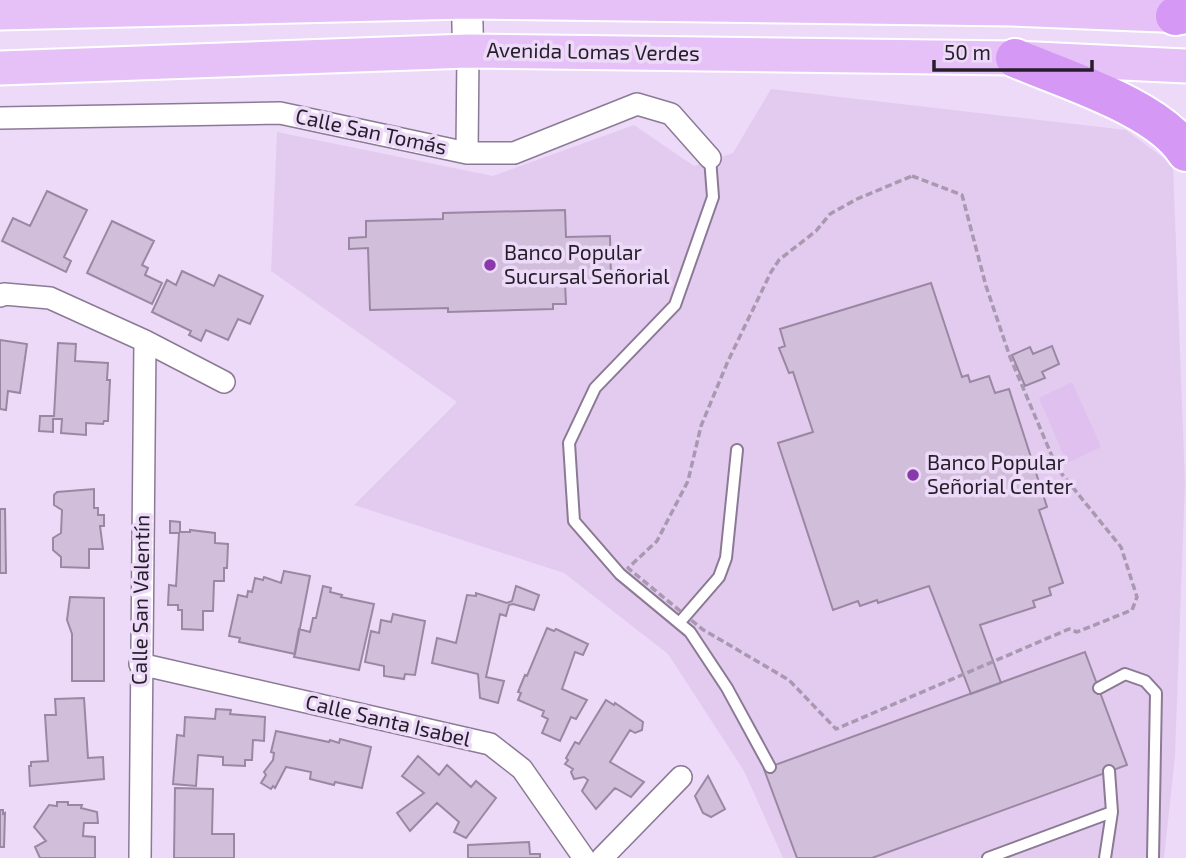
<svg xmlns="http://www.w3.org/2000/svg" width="1186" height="858" font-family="'Exo 2',sans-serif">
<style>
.built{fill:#e3cbef}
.green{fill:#dfc0ef}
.building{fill:#d1bedb;stroke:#9a88a3;stroke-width:2}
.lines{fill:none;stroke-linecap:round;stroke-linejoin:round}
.lane-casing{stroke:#8b7a95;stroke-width:14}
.street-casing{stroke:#8b7a95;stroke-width:24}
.secondary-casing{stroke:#8b7a95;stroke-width:33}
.primary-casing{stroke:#fff;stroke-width:37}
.highway-casing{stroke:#fff;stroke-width:42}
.path{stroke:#a899b0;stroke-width:3.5;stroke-dasharray:7 3.5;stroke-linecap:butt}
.lane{stroke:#fff;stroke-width:10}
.street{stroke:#fff;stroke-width:21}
.secondary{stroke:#fff;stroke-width:30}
.primary{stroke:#e6c1f8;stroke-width:33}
.highway{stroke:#d598f4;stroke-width:38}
.poi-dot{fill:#8839aa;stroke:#eddaf8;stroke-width:2.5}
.labels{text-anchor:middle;stroke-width:7;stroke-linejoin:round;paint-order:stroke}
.street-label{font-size:21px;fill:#251e29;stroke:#eddaf8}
.poi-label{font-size:21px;fill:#251e29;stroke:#eddaf8;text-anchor:start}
</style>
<rect width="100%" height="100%" fill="#eddaf8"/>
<path class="built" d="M771,89L1126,130L1173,165L1185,483L1175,756L1164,858H783L744,771L668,654L564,573L354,505L457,402L271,271L277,132L493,176L634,125L694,166L733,153Z"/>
<path class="green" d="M1072,382L1101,447L1067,463L1039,398Z"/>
<path class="building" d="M47,191L87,210L64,257L71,261L66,272L2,241L13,218L30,226Z
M565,210L566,237L610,236L611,281L565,283L566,304H553V309L448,312V308L370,310L368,248L349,249V238L366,237V221L443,219V213Z
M112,221L154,241L142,265L148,268L145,275L162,283L152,304L87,273Z
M182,271L214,286L219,275L263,296L250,324L238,319L228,340L206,330L201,341L189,335L191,331L152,312L167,280L176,285Z
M931,283L962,377L968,375L970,382L989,376L995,393L1009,389L1047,507L1039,510L1063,583L1049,588L1051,595L1033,601L1035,607L980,625L1001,683L971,694L929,586L878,603L877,600L860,606L858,601L833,610L778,443L813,432L793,372L789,373L779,348L785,346L780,329Z
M0,340L27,344L20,393L8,391L6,410L0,409Z
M58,343L76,344L75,361L108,363L107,380H110L108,421H104L103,424L86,423V435L61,433L62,419H53V432L39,431L40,416H54Z
M1052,346L1059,364L1042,372L1045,378L1025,386L1012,355L1030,347L1033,354Z
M94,489V508H98V515H104V526H100L103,549H89V568L61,567V557L53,550V538L61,533L62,510L54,505V495L57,492Z
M0,509H5L6,573H0Z
M170,521L180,522V532H190V530L215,533V543L228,544L227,568H224V581H214L213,611H203V630L182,629V610H178V605H168L169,585L176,586L179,533H170Z
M284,571L310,576L295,654L239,642L240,638L229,636L238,595L247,597L248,591L252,592L255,578L263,580L264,577L281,583Z
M323,586L331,588L330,592L342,595L341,597L374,604L359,670L294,657L299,629L310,632L313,618H316Z
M516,586L539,595L534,610L513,604L509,605L506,616L500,614L486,677L504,681L498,703L480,698L478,674L432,663L437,638L456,643L467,595L476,596V593L507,603L512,601Z
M70,597L104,598V681H72V634L67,620Z
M393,614L425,621L415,675L405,674L404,679L384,676V666L365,662L371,631L379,633L381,620L391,622Z
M547,628L554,631L556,629L588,644L583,655L575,652L562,689L587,700L576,719L571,717L560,741L542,733L548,719L542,716L544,711L518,700L521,693L518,692L525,675L527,676Z
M1085,652L1127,765L872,858H797L764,769Z
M84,698L88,758L103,757L104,779L30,786L29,766H31V762L48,761L45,715H56L55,699Z
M606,700L614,705L615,703L643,722L642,730L635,733L630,730L610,762L644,782L631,797L615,788L596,809L582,791L588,780L584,777L574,779L571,772L573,769L565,764L568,760L566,758L575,742L579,744Z
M216,709L231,710L230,714L265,717L264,741L253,740L252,760H245V766L223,765V757L198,755L196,786L173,784L177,735L184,736L185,717L215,719Z
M276,731L329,742L330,740L339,743L340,739L371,747L362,788L335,782L334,785L310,779L311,772L286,767L275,788L273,786L271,789L261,783L266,775L264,772L273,760L274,753L271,752Z
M418,756L439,775L447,765L471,787L476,781L496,798L466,838L454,832L459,822L437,803L410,831L397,813L424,793L402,776Z
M708,776L725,809L711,817L703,813L695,796Z
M175,788L213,789L212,834H234V858H174Z
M57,802H68V805H82L81,808L97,812L98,823H84L83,836L95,837V858H40L35,847L46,841L34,827L49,805L57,806Z
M0,810H3V814L5,813L4,847H0Z
M529,842L530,854H540V858H468V845Z"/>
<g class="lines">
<defs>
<path id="lane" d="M710,158L713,197L675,305L595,388L569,443L574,521L620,574L690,632L727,688L770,767
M680,622L719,577L726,558L737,450
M1099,688L1125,674L1145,681L1156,693L1153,858
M988,858L1112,812
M1105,858L1112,812L1109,771"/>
<path id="street" d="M0,118L280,113L467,153H514L637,104L671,114L710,158
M467,153L468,51
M0,296L4,294L50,298L145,341L224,382
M140,664L490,744L522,769L584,858
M140,858L145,341
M602,858L681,777"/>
<path id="secondary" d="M467,0L468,51"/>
<path id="primary" d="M0,13L467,2L1013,9L1186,16
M0,68L468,51L1015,58L1186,66"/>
<path id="highway" d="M1175,16L1186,14
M1015,58C1063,79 1158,107 1186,152"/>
</defs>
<use href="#lane" class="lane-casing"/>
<use href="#street" class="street-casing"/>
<use href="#secondary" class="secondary-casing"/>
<use href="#primary" class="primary-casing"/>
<use href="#highway" class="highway-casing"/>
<path class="path" d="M912,176L962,195L986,286L1010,357L1057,468L1121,547L1137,597L1132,610L1077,632L1069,629L836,729L789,680L702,629L628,568L657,541L688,481L701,426L728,361L771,272L779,260L816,231L830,214L857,199Z"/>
<use href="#lane" class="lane"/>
<use href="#street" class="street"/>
<use href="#secondary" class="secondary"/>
<use href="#primary" class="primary"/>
<use href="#highway" class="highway"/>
</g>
<g class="poi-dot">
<circle cx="490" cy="265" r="7"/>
<circle cx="913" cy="475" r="7"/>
</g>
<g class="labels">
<g class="street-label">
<text transform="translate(593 52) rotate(1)" y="7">Avenida Lomas Verdes</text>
<text transform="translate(371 132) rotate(12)" y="7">Calle San Tomás</text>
<text transform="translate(141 600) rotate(-89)" y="7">Calle San Valentín</text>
<text transform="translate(388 721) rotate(13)" y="7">Calle Santa Isabel</text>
</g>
<g class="poi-label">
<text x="504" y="260">Banco Popular<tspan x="504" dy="24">Sucursal Señorial</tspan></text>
<text x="927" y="470">Banco Popular<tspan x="927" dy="24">Señorial Center</tspan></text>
</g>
</g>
<path d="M934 60v10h158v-10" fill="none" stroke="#251e29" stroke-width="3.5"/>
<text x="944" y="60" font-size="21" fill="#251e29" stroke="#eddaf8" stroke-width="5" paint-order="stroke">50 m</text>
</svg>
